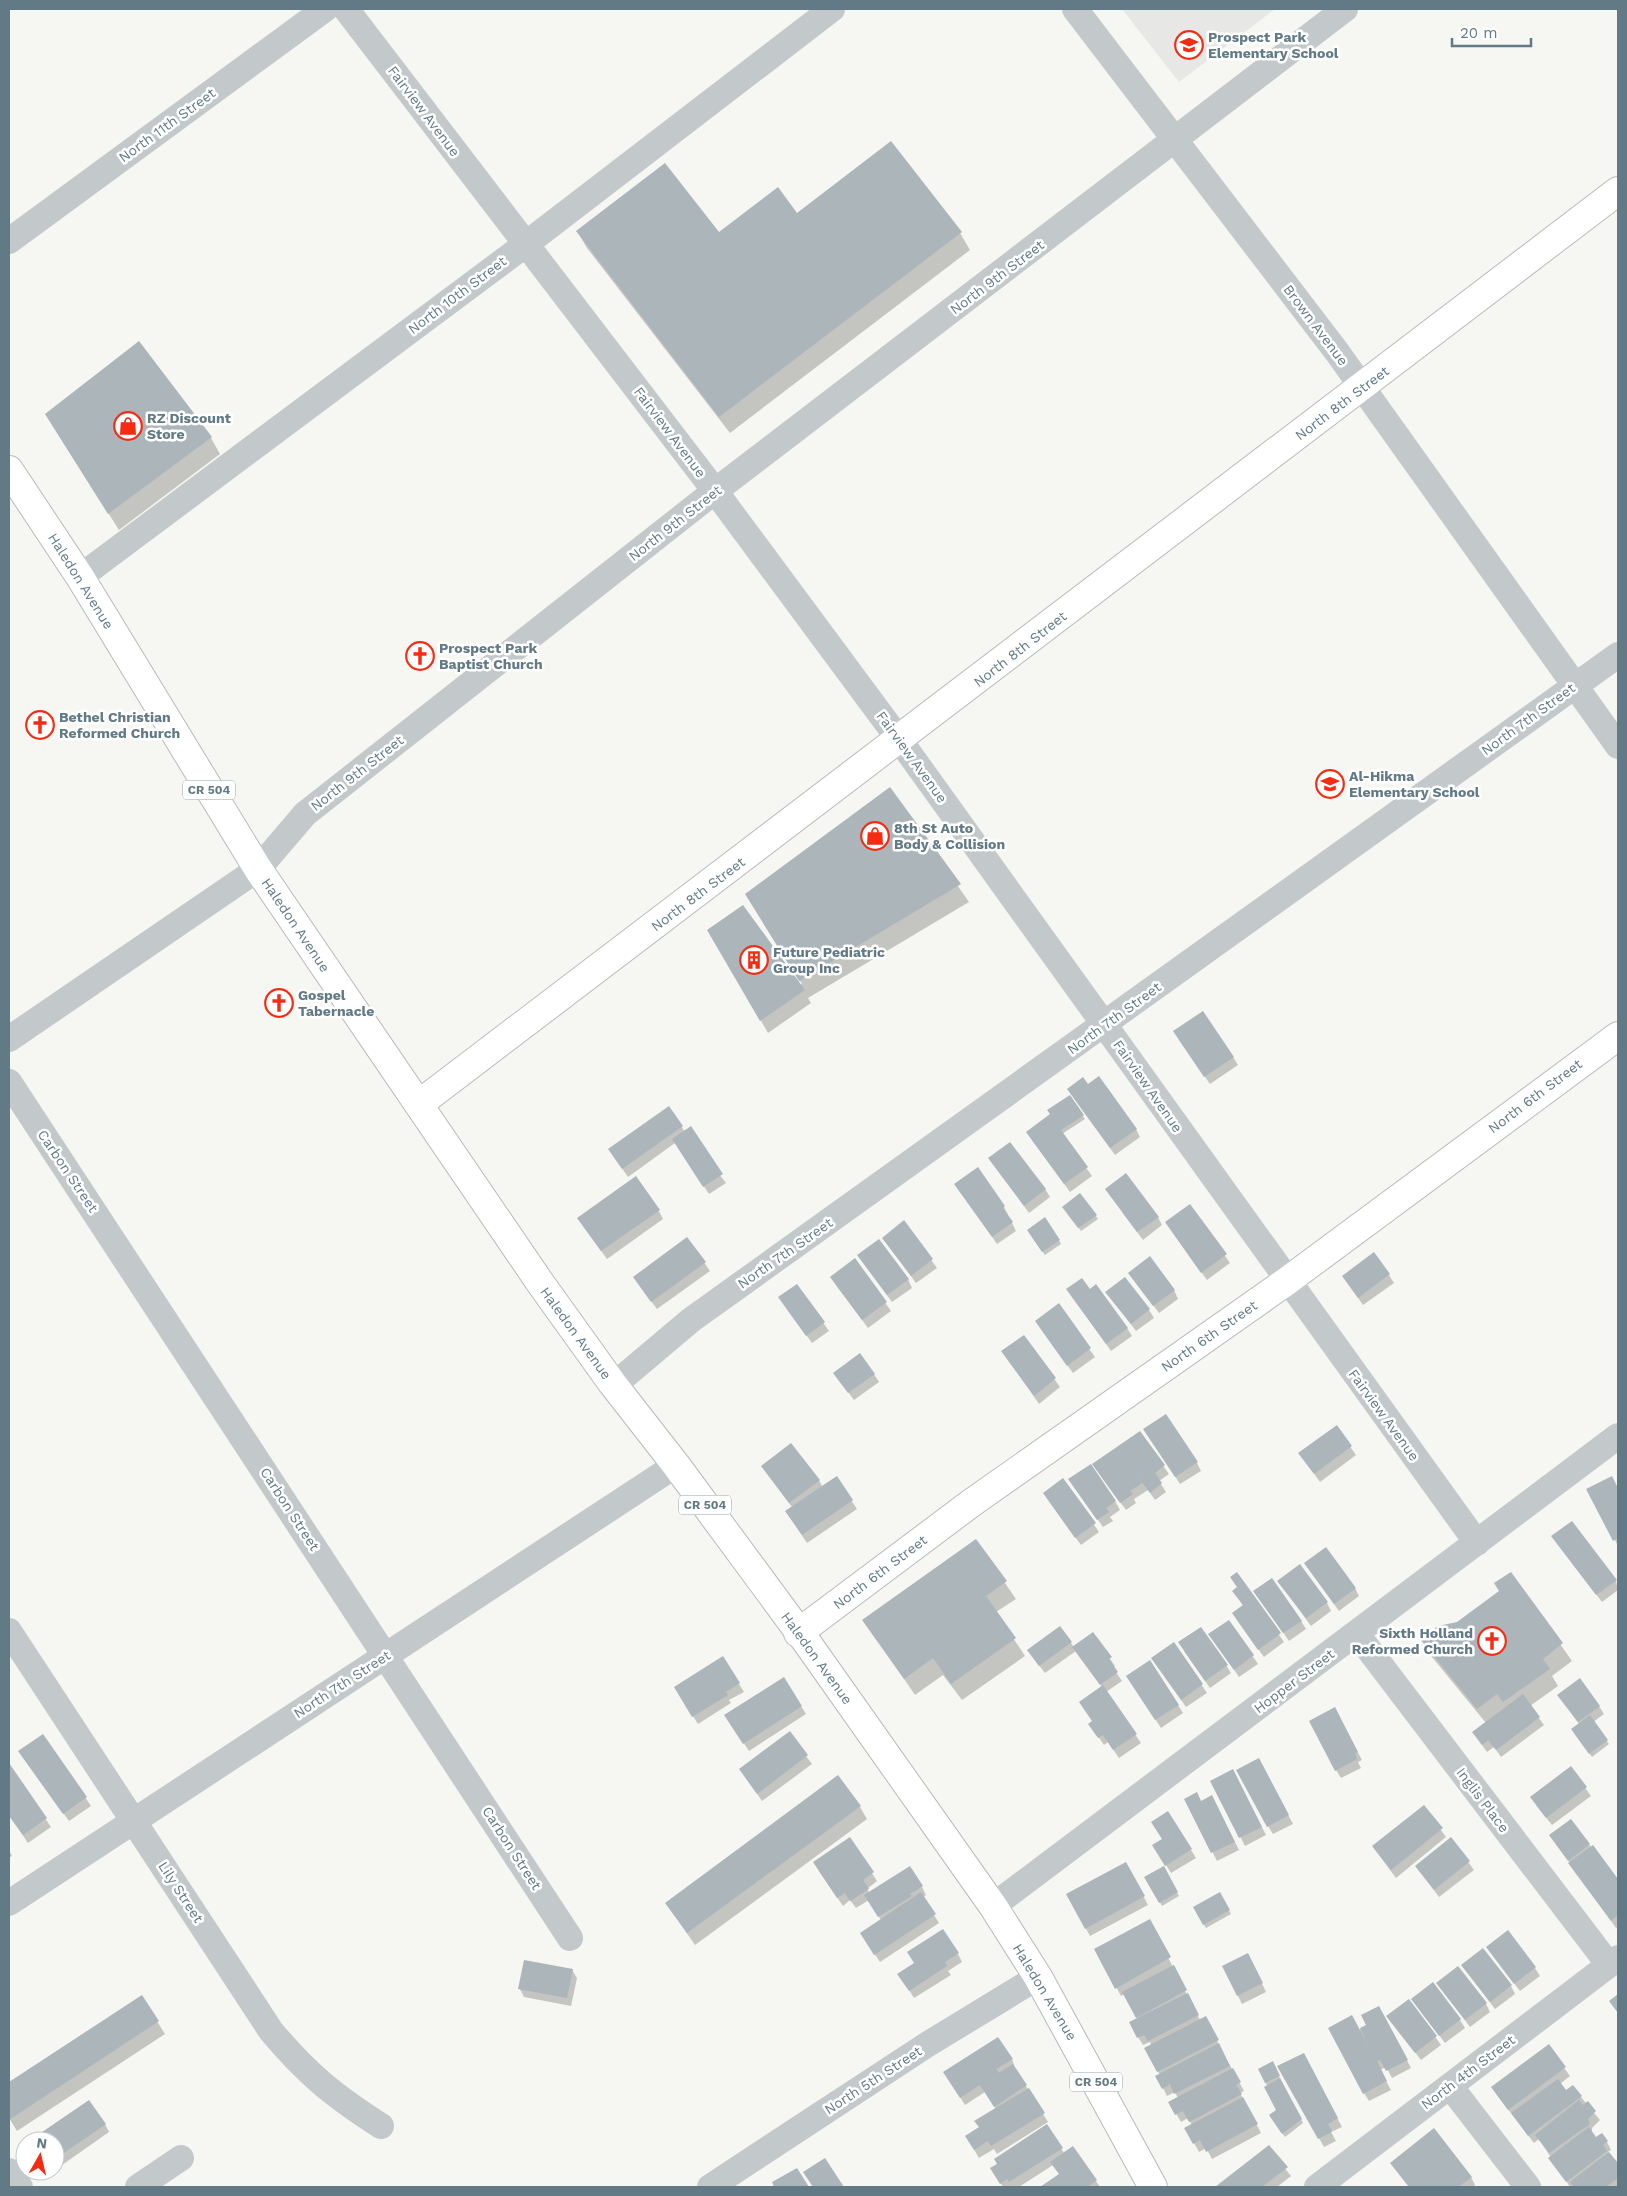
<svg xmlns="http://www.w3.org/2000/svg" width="1627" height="2196" font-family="'Work Sans',sans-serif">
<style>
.built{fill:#e7e7e5}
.shadow{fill:#0003}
.building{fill:#abb5ba}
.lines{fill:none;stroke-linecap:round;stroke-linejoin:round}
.secondary-casing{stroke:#b5bcbf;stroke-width:30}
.primary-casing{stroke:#b6bbbe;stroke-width:30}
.street{stroke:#c3c8cb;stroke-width:26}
.secondary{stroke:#fff;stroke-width:28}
.primary{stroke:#fff;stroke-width:28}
.labels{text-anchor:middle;stroke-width:5;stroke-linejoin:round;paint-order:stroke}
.shield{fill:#fff;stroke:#91a2aa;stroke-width:1}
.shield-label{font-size:12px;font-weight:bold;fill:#627a86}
.poi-label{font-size:14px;font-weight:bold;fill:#627a86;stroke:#fff;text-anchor:start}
.street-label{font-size:14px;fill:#627a86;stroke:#fff}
</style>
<rect width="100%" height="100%" fill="#f6f6f2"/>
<path class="built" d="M1122,9H1275L1179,82Z"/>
<path class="shadow" d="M797,214L960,233L970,250L730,433L587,248L577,231L718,234Z
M56,431L211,438L220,454L119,530Z
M890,789L969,902L808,998L811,1003L768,1033L709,930L800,985L802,984L757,912Z
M1179,1040L1233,1057L1238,1065L1210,1084Z
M1088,1086L1136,1129L1140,1137L1115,1155L1073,1097Z
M669,1108L685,1132L726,1183L709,1194L675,1143L628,1177L615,1158Z
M1082,1115L1085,1119L1062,1134L1092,1176L1070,1192L1032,1140Z
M990,1159L1045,1189L1050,1197L1029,1213Z
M961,1192L1004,1207L1016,1231L997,1244Z
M1190,1206L1230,1263L1207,1280L1166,1223Z
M659,1211L663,1219L607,1259L583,1226Z
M1066,1211L1095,1215L1098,1219L1081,1231Z
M1122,1212L1158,1217L1162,1225L1143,1240Z
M904,1222L937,1268L916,1283L883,1238Z
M1030,1234L1059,1240L1061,1244L1045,1255Z
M687,1238L710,1271L657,1309L639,1285Z
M855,1260L891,1311L868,1328L836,1285Z
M864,1264L908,1279L912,1288L892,1302Z
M1129,1273L1174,1290L1178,1299L1159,1313Z
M1389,1275L1394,1283L1363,1305L1343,1276Z
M797,1286L829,1331L812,1343L785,1306Z
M1068,1290L1089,1291L1127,1328L1132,1336L1111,1351Z
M1107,1293L1149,1310L1154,1318L1136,1331Z
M1058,1305L1095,1357L1073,1373L1041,1329Z
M1024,1337L1060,1387L1039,1404L1008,1359Z
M874,1374L879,1382L854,1400L840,1381Z
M1336,1427L1356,1455L1320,1482L1300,1454Z
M1140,1433L1169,1474L1159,1481L1166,1492L1155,1500L1148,1490L1134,1499L1136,1503L1126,1510L1098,1472Z
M1150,1437L1197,1463L1201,1471L1180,1484Z
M762,1467L819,1480L822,1486L836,1477L857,1509L807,1543L791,1519L792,1507Z
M1611,1477L1618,1490V1546L1588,1489Z
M1063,1480L1099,1532L1081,1545L1049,1501Z
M1075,1487L1115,1501L1120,1510L1110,1517L1113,1521L1103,1527Z
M976,1541L1016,1599L996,1612L1025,1656L962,1700L943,1675L915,1695L864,1620Z
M1558,1544L1616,1581L1618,1590L1602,1602Z
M1305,1564L1355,1588L1359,1596L1339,1611Z
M1511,1573L1572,1661L1552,1676L1558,1686L1530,1706L1544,1725L1501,1757L1494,1747L1487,1752L1479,1741L1486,1723L1432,1657L1422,1640L1457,1623L1500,1592Z
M1237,1574L1284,1642L1264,1657L1238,1621L1243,1606L1239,1599L1238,1588L1231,1578Z
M1284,1589L1327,1603L1331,1611L1311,1626Z
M1260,1599L1301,1621L1306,1629L1289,1641Z
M1229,1621L1258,1664L1239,1677L1215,1642Z
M1060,1628L1074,1647L1093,1634L1115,1666L1113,1668L1122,1681L1106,1692L1141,1743L1119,1758L1108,1742L1104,1745L1095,1732L1093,1722L1102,1687L1076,1651L1045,1673L1034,1659Z
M1174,1644L1207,1693L1186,1707L1158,1666Z
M1184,1651L1226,1665L1231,1673L1210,1688Z
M784,1679L806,1714L749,1751L731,1724Z
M739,1684L744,1692L729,1700L731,1703L698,1724L680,1696Z
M1132,1684L1178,1705L1183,1713L1161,1728Z
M1564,1703L1599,1706L1604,1714L1593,1722L1609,1744L1592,1757L1574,1733L1579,1724Z
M1339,1717L1362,1760L1358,1762L1361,1768L1341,1778L1336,1770Z
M789,1733L812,1764L762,1801L740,1769Z
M43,1735L91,1806L69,1821L25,1759Z
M9,1765L51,1827L28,1843L9,1815Z
M1263,1767L1293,1824L1273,1834L1268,1826Z
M1571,1768L1591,1796L1552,1825L1536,1805Z
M1237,1779L1266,1835L1245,1846L1212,1782Z
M1186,1800L1216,1805L1239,1850L1217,1861Z
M860,1807L867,1819L695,1945L666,1903Z
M1424,1807L1446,1837L1396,1878L1373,1847Z
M1168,1813L1196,1858L1171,1873L1154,1846L1163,1840Z
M1571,1821L1618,1882V1927L1616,1928L1551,1836Z
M850,1839L877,1881L867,1889L870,1893L922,1887L926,1895L923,1897L939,1923L880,1962L866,1941L881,1920L869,1900L856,1908L850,1900L843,1906L819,1871Z
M1451,1839L1474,1870L1439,1897L1416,1866Z
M9,1850L12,1856L9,1858Z
M1126,1863L1148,1905L1090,1936L1068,1895Z
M1163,1867L1179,1896L1162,1906L1146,1877Z
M1220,1894L1231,1914L1206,1928L1194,1908Z
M1149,1920L1200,2020L1210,2025L1221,2049L1244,2091L1240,2093L1261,2133L1212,2159L1206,2148L1199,2152L1186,2129L1192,2125L1188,2118L1181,2122L1170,2103L1178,2098L1175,2092L1167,2096L1163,2088L1160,2075L1145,2049L1151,2045L1150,2042L1143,2045L1138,2037V2019L1125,1994L1121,1996L1096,1950Z
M1487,1947L1535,1968L1540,1976L1520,1991Z
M958,1954L962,1962L948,1971L951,1975L914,1998L904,1982L916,1963Z
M1252,1962L1266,1992L1242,2004L1238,1996Z
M1462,1965L1511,1986L1515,1994L1495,2009Z
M572,1970L577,1978L571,2006L524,1997L520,1989Z
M1437,1983L1486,2004L1490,2012L1470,2027Z
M141,1996L165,2034L17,2131L9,2118V2084Z
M1412,1999L1460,2020L1465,2028L1445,2043Z
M1409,2000L1441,2045L1421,2060L1393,2024Z
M1383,2015L1411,2068L1392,2078L1386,2067L1380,2070L1391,2090L1369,2101L1364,2093L1359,2030Z
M1548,2046L1570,2076L1560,2084L1566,2092L1581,2097L1600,2120L1592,2128V2133L1596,2139L1607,2142L1611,2150L1608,2152L1618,2165V2187H1570L1539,2139L1534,2143L1497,2095Z
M1012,2059L1015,2068L1048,2122L997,2154L994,2149L979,2158L966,2136L980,2128L996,2109L985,2092L965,2105L950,2081Z
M1308,2062L1342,2127L1331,2132L1336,2141L1324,2147L1279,2067Z
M1272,2063L1303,2123L1285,2137L1270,2115L1278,2110L1260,2070Z
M105,2124L109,2132L55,2170V2141H31Z
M1047,2126L1064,2153L1073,2147L1100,2187H1043L1060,2175L1053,2165L1019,2187H1003L992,2169Z
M1268,2147L1291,2176L1277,2187H1217Z
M1392,2164L1471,2177L1475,2185L1473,2187H1409Z"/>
<path class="building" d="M891,141L962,232L719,417L576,231L665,163L719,232L778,187L797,213Z
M139,341L212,437L108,514L45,414Z
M890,787L961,884L799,981L745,894Z
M743,905L805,990L760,1021L707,930Z
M1203,1011L1234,1057L1204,1077L1173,1031Z
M1099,1076L1137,1129L1110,1148L1067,1089L1083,1077L1088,1084Z
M1070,1095L1084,1115L1061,1130L1088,1167L1064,1184L1026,1132L1050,1114L1047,1110Z
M669,1106L683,1126L622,1169L608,1149Z
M691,1126L723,1174L703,1187L672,1139Z
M1010,1142L1046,1189L1024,1206L988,1158Z
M978,1167L1005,1206L1003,1208L1013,1222L992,1237L954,1184Z
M1126,1173L1159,1217L1137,1232L1105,1189Z
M636,1176L660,1210L601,1251L577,1218Z
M1080,1193L1097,1215L1078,1228L1062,1207Z
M1190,1204L1227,1254L1201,1273L1165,1222Z
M1045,1217L1060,1240L1042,1252L1027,1230Z
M904,1220L933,1259L911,1276L882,1238Z
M687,1237L706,1262L651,1302L633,1277Z
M879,1239L909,1279L887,1295L857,1255Z
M1374,1252L1390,1274L1358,1298L1342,1276Z
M1150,1256L1175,1290L1153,1306L1128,1273Z
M855,1258L887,1302L862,1320L830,1277Z
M1125,1277L1150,1309L1131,1324L1105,1292Z
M1082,1278L1090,1289L1096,1284L1128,1328L1106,1344L1066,1289Z
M797,1284L825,1322L806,1336L778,1297Z
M1059,1303L1091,1348L1067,1366L1035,1321Z
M1024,1335L1056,1378L1034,1396L1001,1351Z
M860,1353L875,1374L848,1393L833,1373Z
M1166,1414L1198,1462L1175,1477L1143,1429Z
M1337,1425L1352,1446L1314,1474L1298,1453Z
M1140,1431L1165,1465L1155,1473L1162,1483L1150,1493L1134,1472L1142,1483L1130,1491L1133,1494L1120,1503L1092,1464Z
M791,1443L820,1480L789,1503L761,1466Z
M1091,1464L1116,1501L1106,1508L1109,1512L1097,1520L1068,1479Z
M837,1476L853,1500L802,1535L785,1511Z
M1612,1476L1618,1488V1538L1613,1541L1586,1489Z
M1063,1478L1096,1523L1075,1538L1043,1493Z
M1572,1521L1617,1580L1596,1595L1551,1536Z
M976,1539L1007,1581L986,1596L1016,1638L951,1684L933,1658L904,1679L862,1620Z
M1326,1547L1356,1588L1334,1604L1304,1563Z
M1300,1564L1328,1602L1306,1618L1277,1581Z
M1237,1572L1281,1633L1258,1650L1232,1613L1243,1605L1232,1591L1237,1587L1230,1577Z
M1511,1572L1563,1643L1543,1659L1550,1669L1503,1702L1497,1694L1477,1709L1420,1639L1438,1626L1457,1622L1499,1591L1494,1583Z
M1272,1578L1302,1621L1283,1633L1253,1591Z
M1229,1620L1254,1655L1234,1670L1208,1634Z
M1060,1626L1072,1642L1039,1666L1027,1650Z
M1201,1627L1228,1665L1205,1681L1178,1642Z
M1093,1632L1112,1657L1109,1659L1118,1672L1100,1685L1072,1647Z
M1174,1642L1203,1684L1181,1700L1151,1658Z
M723,1656L740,1683L726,1692L728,1695L692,1717L674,1687Z
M1150,1660L1179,1705L1155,1720L1126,1676Z
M784,1677L802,1706L743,1744L724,1715Z
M1580,1678L1600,1706L1578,1722L1557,1695Z
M1103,1685L1137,1734L1113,1750L1103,1735L1098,1738L1088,1724L1092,1721L1079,1702Z
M1523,1694L1540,1717L1496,1750L1488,1740L1482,1745L1472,1732Z
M1335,1707L1358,1752L1355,1753L1357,1759L1335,1771L1309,1721Z
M1590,1715L1608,1740L1589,1754L1571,1729Z
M790,1731L808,1755L757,1794L739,1769Z
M43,1734L87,1797L63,1814L18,1751Z
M1259,1758L1289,1815L1267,1827L1236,1770Z
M9,1763L47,1818L23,1835L9,1816Z
M1571,1766L1587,1787L1546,1818L1530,1797Z
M1233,1769L1262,1827L1239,1838L1210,1781Z
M838,1775L861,1806L687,1933L665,1903Z
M1197,1792L1201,1801L1212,1795L1235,1842L1211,1853L1184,1799Z
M1424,1805L1443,1828L1391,1870L1372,1846Z
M1168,1811L1192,1849L1165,1866L1152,1845L1162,1839L1151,1822Z
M1571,1819L1590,1844L1568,1861L1549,1835Z
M850,1837L874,1872L863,1880L869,1889L850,1901L845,1893L837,1898L813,1862Z
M1451,1837L1470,1861L1434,1890L1415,1866Z
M1593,1845L1618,1879V1915L1611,1921L1568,1863Z
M1126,1862L1145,1896L1085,1929L1066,1894Z
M910,1866L923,1886L910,1894L912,1896L878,1917L864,1895Z
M1164,1866L1178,1892L1159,1903L1144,1877Z
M921,1892L936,1914L874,1955L860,1933Z
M1220,1892L1230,1910L1203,1925L1193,1907Z
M1150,1919L1171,1957L1115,1989L1094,1949Z
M943,1929L959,1953L945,1962L947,1966L909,1991L897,1974L914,1963L907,1952Z
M1508,1930L1536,1967L1514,1984L1486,1947Z
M1483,1948L1512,1985L1490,2002L1461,1965Z
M1248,1953L1263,1983L1237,1996L1222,1966Z
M524,1960L573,1969L567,1998L518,1989Z
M1174,1965L1187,1990L1136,2018L1122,1992Z
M1458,1966L1487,2003L1465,2020L1436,1983Z
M1433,1982L1461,2019L1439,2036L1411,1999Z
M1188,1993L1199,2015L1148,2041L1144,2035L1137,2038L1129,2022Z
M1618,1994V2013L1609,2001Z
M142,1995L159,2021L9,2120V2082Z
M1409,1999L1437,2036L1415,2053L1386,2016Z
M1379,2006L1408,2060L1386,2071L1380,2060L1377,2061L1387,2081L1363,2094L1328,2028L1352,2015L1369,2047L1360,2028L1366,2025L1361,2015Z
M1206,2016L1219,2040L1157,2072L1144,2048Z
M998,2037L1013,2059L996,2069L999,2073L984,2082L1013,2064L1027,2085L994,2107L980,2085L960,2098L943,2072Z
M1219,2043L1230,2066L1174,2094L1170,2084L1162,2089L1155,2076Z
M1549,2044L1566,2067L1508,2110L1491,2087Z
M1304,2053L1338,2118L1328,2124L1332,2132L1318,2139L1277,2066Z
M1273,2061L1280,2076L1265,2083L1258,2069Z
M1233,2068L1241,2082L1236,2085L1242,2094L1189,2122L1183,2111L1175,2115L1168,2102Z
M1280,2078L1302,2119L1282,2134L1269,2115L1276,2110L1264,2087Z
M1558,2079L1566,2090L1573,2085L1582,2096L1528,2136L1511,2113Z
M1029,2088L1045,2113L991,2146L988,2141L974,2150L965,2136L979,2127L974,2121Z
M1243,2097L1258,2124L1206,2152L1200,2140L1193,2144L1184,2128Z
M89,2100L106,2124L55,2159V2141H29Z
M1579,2100L1583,2105L1588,2101L1596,2111L1588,2119L1590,2124L1549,2153L1535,2135Z
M1047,2124L1063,2148L1009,2182L1007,2179L1000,2184L990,2168L997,2164L994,2159Z
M1589,2127L1596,2137L1602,2133L1608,2141L1603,2145L1607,2151L1566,2182L1548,2158Z
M1434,2128L1472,2177L1458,2187H1409L1390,2163Z
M1269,2145L1288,2167L1262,2187H1215Z
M1073,2146L1097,2180L1087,2187H1040L1059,2174L1050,2162Z
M1609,2152L1618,2163V2178L1606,2187H1574L1570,2182Z
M825,2158L844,2187H813L803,2172Z
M797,2168L809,2187H774L772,2182Z"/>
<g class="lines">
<defs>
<path id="secondary" d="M419,1104C821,802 1220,497 1618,191
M798,1633L970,1504L1287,1281L1618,1036"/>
<path id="primary" d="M9,470L80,577L258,869L541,1284L612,1383L676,1465L808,1644L993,1906L1038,1977L1153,2187"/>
</defs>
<use href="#secondary" class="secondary-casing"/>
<use href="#primary" class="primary-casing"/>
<path class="street" d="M346,9L715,491L901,742L1477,1543
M1075,9L1337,352L1618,746
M9,241L325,9
M80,577L526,244L832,9
M9,1039L258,869L305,814L715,491L1345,9
M9,1082L570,1938
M614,1385L691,1320L1618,655
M9,1631L271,2031C307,2074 334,2096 381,2126
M1357,1634L1609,1965
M9,1903L676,1465
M993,1906L1618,1436
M1450,2086L1528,2187
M9,2171L20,2187
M138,2187L181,2158
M710,2187L928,2044L1038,1977
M1317,2187L1618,1958"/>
<use href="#secondary" class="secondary"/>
<use href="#primary" class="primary"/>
</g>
<defs>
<symbol id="school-ring" viewBox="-11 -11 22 22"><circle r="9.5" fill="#fff" stroke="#f52c13" stroke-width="1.5"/><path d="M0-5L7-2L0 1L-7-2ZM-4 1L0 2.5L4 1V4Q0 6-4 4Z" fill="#f52c13"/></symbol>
<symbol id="shop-ring" viewBox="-11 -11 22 22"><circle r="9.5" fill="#fff" stroke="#f52c13" stroke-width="1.5"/><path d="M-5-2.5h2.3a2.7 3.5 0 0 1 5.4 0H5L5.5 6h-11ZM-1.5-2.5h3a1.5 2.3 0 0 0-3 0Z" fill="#f52c13"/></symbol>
<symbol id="church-ring" viewBox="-11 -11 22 22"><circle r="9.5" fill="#fff" stroke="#f52c13" stroke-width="1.5"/><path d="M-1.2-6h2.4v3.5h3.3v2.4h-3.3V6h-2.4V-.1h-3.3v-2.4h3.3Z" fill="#f52c13"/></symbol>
<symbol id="building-ring" viewBox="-11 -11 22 22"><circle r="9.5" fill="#fff" stroke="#f52c13" stroke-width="1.5"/><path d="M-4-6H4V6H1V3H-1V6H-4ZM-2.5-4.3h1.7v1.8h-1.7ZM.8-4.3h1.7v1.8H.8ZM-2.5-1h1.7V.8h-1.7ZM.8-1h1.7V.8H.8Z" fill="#f52c13"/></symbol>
</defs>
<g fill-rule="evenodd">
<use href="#school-ring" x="1173" y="29" width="32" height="32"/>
<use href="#shop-ring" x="112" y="410" width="32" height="32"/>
<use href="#church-ring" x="404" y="640" width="32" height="32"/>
<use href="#church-ring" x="24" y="709" width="32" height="32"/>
<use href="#school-ring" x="1314" y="768" width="32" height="32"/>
<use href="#shop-ring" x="859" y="820" width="32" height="32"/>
<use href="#building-ring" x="738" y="944" width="32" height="32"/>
<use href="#church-ring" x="263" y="987" width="32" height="32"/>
<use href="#church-ring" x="1476" y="1625" width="32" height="32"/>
</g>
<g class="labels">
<g class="shield">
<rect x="183" y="780.5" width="52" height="19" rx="4"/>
<rect x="679" y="1495.5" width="52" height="19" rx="4"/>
<rect x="1070" y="2072.5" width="52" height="19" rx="4"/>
</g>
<g class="shield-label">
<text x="209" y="794">CR 504</text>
<text x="705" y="1509">CR 504</text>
<text x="1096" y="2086">CR 504</text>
</g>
<g class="poi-label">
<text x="1208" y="42">Prospect Park<tspan x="1208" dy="16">Elementary School</tspan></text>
<text x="147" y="423">RZ Discount<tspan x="147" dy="16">Store</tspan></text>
<text x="439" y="653">Prospect Park<tspan x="439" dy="16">Baptist Church</tspan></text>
<text x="59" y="722">Bethel Christian<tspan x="59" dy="16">Reformed Church</tspan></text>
<text x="1349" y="781">Al-Hikma<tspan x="1349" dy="16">Elementary School</tspan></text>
<text x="894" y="833">8th St Auto<tspan x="894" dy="16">Body &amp; Collision</tspan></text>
<text x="773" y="957">Future Pediatric<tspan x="773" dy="16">Group Inc</tspan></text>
<text x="298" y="1000">Gospel<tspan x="298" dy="16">Tabernacle</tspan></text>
<text x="1473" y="1638" text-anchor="end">Sixth Holland<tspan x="1473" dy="16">Reformed Church</tspan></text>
</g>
<g class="street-label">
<text transform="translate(424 111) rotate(53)" y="5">Fairview Avenue</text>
<text transform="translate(167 125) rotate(-36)" y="5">North 11th Street</text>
<text transform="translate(997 277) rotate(-37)" y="5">North 9th Street</text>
<text transform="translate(457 295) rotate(-37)" y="5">North 10th Street</text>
<text transform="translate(1316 325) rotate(53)" y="5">Brown Avenue</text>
<text transform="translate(1342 403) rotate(-37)" y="5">North 8th Street</text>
<text transform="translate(670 432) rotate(53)" y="5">Fairview Avenue</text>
<text transform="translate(675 523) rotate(-38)" y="5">North 9th Street</text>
<text transform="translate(81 581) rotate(58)" y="5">Haledon Avenue</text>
<text transform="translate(1020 649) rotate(-38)" y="5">North 8th Street</text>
<text transform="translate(1528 719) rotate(-36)" y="5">North 7th Street</text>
<text transform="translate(912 757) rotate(54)" y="5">Fairview Avenue</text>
<text transform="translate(357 773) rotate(-38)" y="5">North 9th Street</text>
<text transform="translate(698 894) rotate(-37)" y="5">North 8th Street</text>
<text transform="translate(296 925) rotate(56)" y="5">Haledon Avenue</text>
<text transform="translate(1114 1018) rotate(-36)" y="5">North 7th Street</text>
<text transform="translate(1148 1086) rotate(55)" y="5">Fairview Avenue</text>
<text transform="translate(1535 1096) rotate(-37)" y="5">North 6th Street</text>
<text transform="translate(68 1171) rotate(56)" y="5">Carbon Street</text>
<text transform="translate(785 1253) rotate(-35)" y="5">North 7th Street</text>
<text transform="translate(576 1333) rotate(54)" y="5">Haledon Avenue</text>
<text transform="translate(1209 1336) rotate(-35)" y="5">North 6th Street</text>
<text transform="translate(1384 1415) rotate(54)" y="5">Fairview Avenue</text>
<text transform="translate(290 1509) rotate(57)" y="5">Carbon Street</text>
<text transform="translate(880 1572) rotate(-37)" y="5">North 6th Street</text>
<text transform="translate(817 1658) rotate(54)" y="5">Haledon Avenue</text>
<text transform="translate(1294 1681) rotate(-37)" y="5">Hopper Street</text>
<text transform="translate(342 1684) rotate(-33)" y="5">North 7th Street</text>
<text transform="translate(1483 1800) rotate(53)" y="5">Inglis Place</text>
<text transform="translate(512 1848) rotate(57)" y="5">Carbon Street</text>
<text transform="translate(181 1892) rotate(57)" y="5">Lily Street</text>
<text transform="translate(1045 1992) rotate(59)" y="5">Haledon Avenue</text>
<text transform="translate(1468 2072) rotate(-37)" y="5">North 4th Street</text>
<text transform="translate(873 2080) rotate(-33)" y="5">North 5th Street</text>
</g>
</g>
<rect width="1627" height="2196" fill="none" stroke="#627a86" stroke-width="20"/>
<g transform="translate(40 2156) rotate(8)"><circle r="24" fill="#ffffff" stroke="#c0cacf"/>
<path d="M0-4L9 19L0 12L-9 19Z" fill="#f52c13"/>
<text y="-8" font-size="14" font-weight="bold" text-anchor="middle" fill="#627a86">N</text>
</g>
<path d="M1452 38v8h79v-8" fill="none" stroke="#627a86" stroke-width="2.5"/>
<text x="1460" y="38" font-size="15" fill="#627a86" stroke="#ffffff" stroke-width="4" paint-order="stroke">20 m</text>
</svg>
